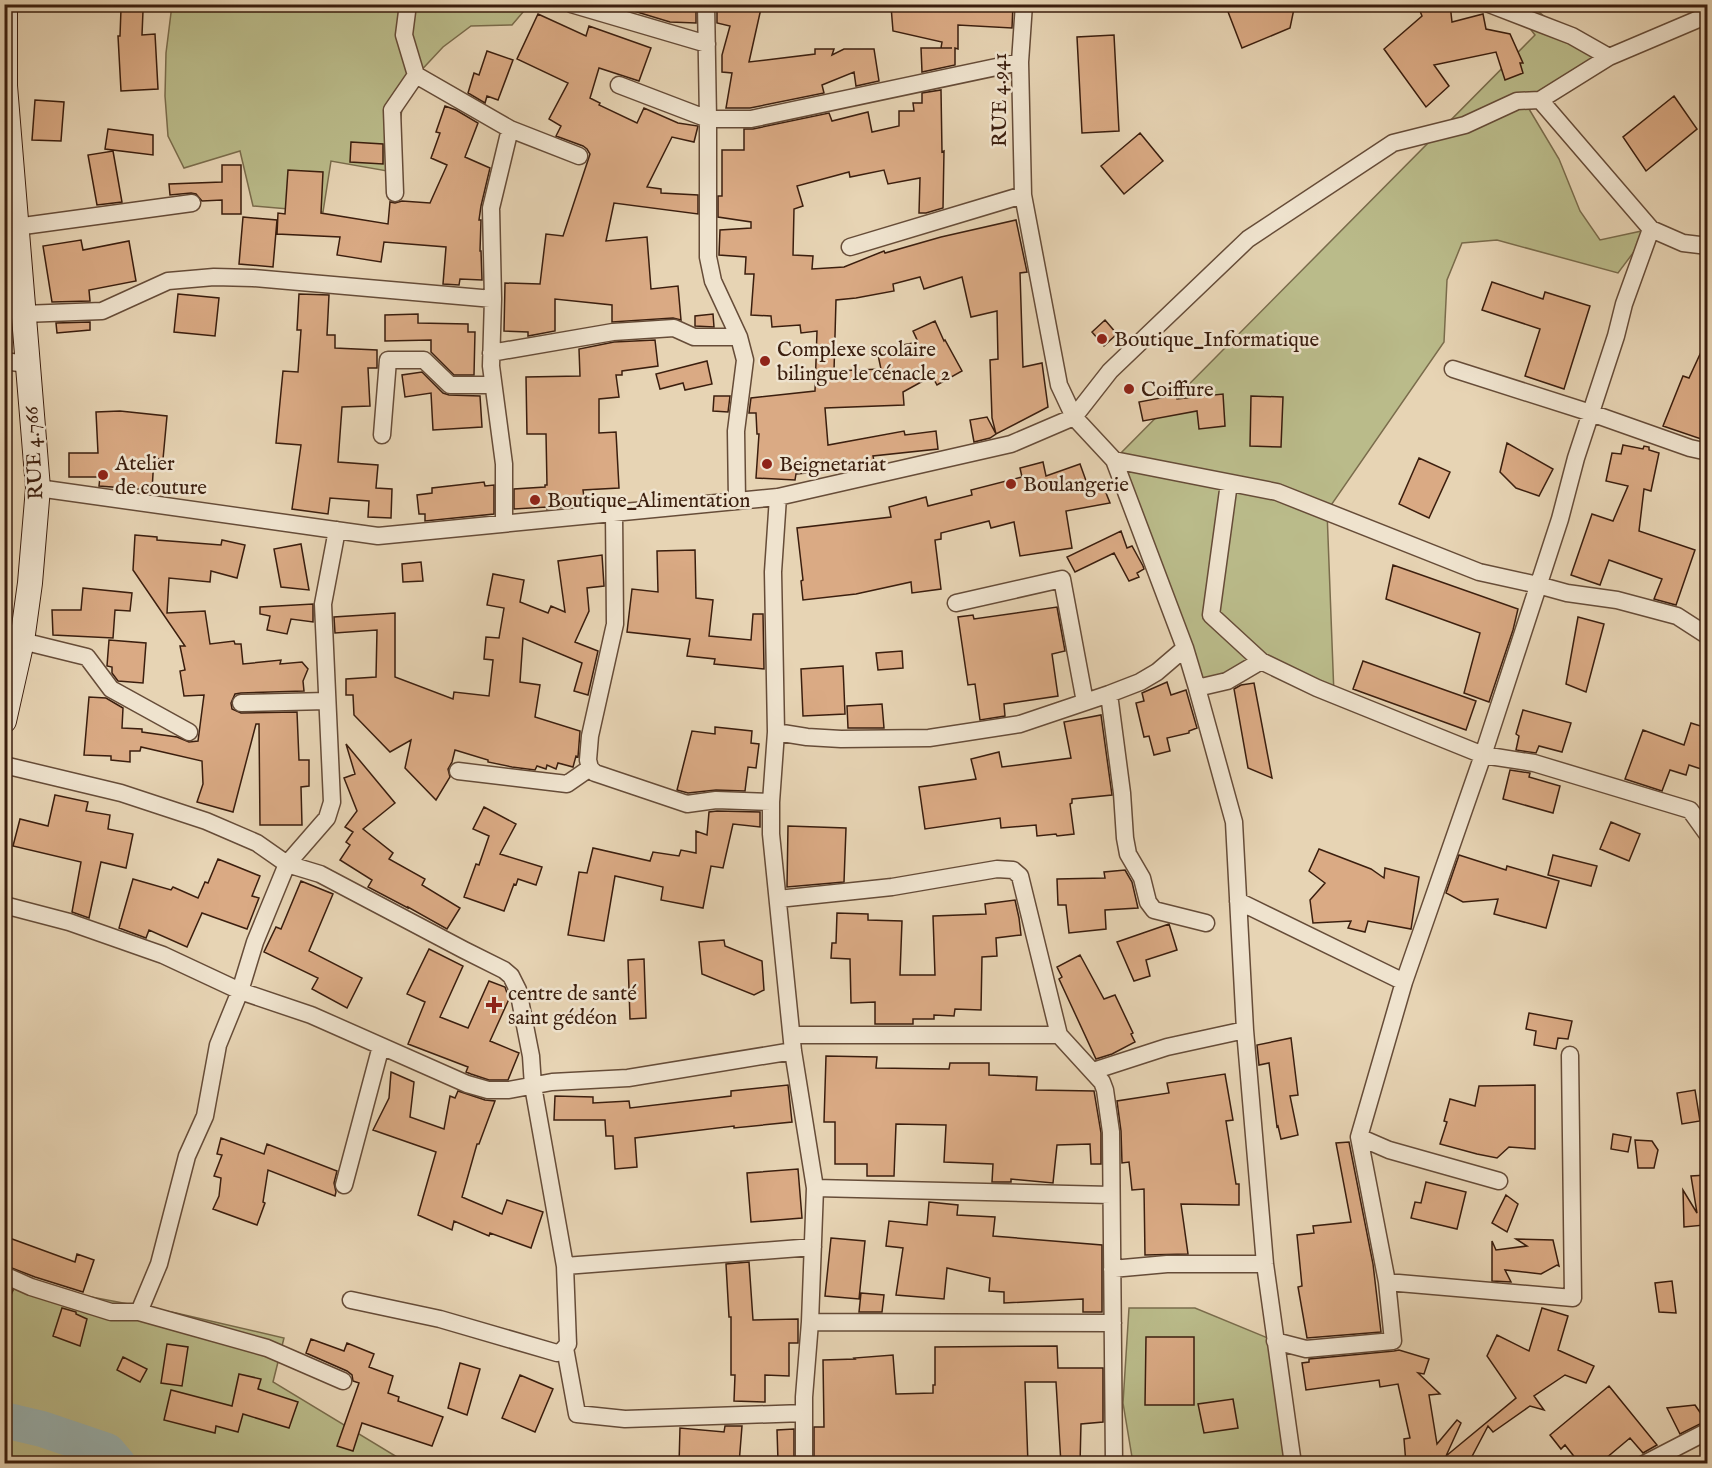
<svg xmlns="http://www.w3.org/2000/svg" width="1712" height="1468" font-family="'IM FELL English',serif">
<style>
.green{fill:#babb8a;stroke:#7a6c4c;stroke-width:1.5}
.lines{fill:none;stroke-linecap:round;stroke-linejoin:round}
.river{stroke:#9ab6b6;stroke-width:36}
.building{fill:#daaa84;stroke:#3b1e0e;stroke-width:1.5}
.street-casing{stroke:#664c38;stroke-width:19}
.secondary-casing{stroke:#3b1e0e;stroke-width:26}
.street{stroke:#efe3ce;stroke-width:16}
.secondary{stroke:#efe3ce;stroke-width:24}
.poi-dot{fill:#8f2418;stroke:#efe3ce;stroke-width:2}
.labels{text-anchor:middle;stroke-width:5;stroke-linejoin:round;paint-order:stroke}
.street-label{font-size:21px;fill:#3b1e0e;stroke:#efe3ce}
.poi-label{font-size:21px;fill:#3b1e0e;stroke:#efe3ce;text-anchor:start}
</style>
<rect width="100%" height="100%" fill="#e7d4b4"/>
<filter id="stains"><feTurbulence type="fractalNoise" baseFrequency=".00333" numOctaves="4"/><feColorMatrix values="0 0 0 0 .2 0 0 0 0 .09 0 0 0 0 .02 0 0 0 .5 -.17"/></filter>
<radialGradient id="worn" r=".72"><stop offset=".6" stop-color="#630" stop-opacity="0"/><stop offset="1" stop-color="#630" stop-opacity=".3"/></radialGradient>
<path class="green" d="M172,5H529L512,25L471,26L443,47L415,77L403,101L399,131L387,171L331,161L323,212L253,206L240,151L184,168L168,136L165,96L166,53Z
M1512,5H1531L1604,68L1526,104L1559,159L1580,211L1600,240L1651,229L1618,273L1497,240L1462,243L1447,280L1444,342L1327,511L1334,695L1261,661L1197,688L1114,460L1535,35Z
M4,1270L86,1296L176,1313L284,1338L273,1382L407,1463H5Z
M1129,1308H1195L1275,1341L1298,1463H1133L1123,1403Z"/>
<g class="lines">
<path class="river" d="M4,1420L42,1429L107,1451L118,1464"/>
</g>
<path class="building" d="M628,4H696V23L670,22L627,9Z
M717,4H762L749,62L815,54V49H834L832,55L844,49H874L879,81L856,86L854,72L822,85L824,93L750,108H726L732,73L722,72V55L730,26L717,23Z
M899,4H1013L1012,28L958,25V49L955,48V65L922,72L921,48H952H941L942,42L893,31L891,6Z
M1225,4H1295L1290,28L1242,48Z
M1441,4H1450L1452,22L1483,14L1486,29L1510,34L1523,63H1520L1523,73L1505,80L1496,52L1434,65L1449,86L1426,107L1384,49L1422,16L1420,11Z
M121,9L143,11L142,35L155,34L158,89L121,91L118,36H120Z
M538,14L586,36L589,26L651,48L639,81L599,68L590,98L600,103L599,105L637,123L644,108L678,123L698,126L694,142L672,137L647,187L661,189V193L698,195V214L614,203L606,241L647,237L651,289L678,286L681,320L673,318L612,322V305L555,299V331L528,336V332L504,331L505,283L540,284L546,234L563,236L590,154L587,149L583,146L556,136L561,126L549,119L568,83L517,59Z
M1114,35L1119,131L1082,133L1077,37Z
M487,51L513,60L498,100L487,96L485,103L468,93L474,73L479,75Z
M941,90L942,152L944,151L943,208L926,213H919L920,178L888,184L884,170L850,177L849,172L797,186L803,206L794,209L793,255L813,256L812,269L844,267L884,251L885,253L941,237L1016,220L1027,272L1020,273L1023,367L1042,363L1048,407L996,434L992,418L990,360L998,359L997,311L971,317L962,277L924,289L920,277L893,284L894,291L856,298L836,300L834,371L881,369L877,350L918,342L913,331L935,321L944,341L945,340L962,371L937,385L932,376L903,392L904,405L825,408L828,445L904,431L905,435L936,431L938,449L873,456L874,461L849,466V469L796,474L795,480L756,478L759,434H757L756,413H749L751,398L815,391L817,331L801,333L800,325L772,327L771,316L751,315L754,274H745L746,257L719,255L720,230L751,228V222L718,217V196H722V150H744V129H753L829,113L832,121L868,112L872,132L899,126V111H914L913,103H922V93Z
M1674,96L1697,129L1646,171L1623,137Z
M35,100L64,102L61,141L32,140Z
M445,106L456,110L478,123L465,157L490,168L481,206L479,220H481L480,251H481L482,280L460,279L459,285L443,284L446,247L384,242L381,262L337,255L340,237L277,234L278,213L285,214L288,170L323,172L321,213L388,224L390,202L395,203L402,201L430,203L447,165L431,158L440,133L436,132Z
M108,129L153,135V155L105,149Z
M1140,133L1163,161L1124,194L1101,166Z
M351,142L383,144V164L350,162Z
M113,151L122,202L97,205L88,155Z
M222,165H241V214H222V200L202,201L196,194L191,193L170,195L169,184L222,182Z
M243,217L277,220L273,267L239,264Z
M81,240L83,250L129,241L136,281L89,290L90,301L52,302L43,246Z
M1492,282L1543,299L1545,292L1590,306L1564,389L1525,376L1540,329L1482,310Z
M178,294L219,298L215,336L174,332Z
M299,294L329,295L327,335H335V348L377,350V368H368L370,406L342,407L338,462L378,465L376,488L392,489L391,518L368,517L369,501L330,498L328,514L292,509L301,445L276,443L283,371L298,372L301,330H297Z
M418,314V323L468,324V332H475L474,375H454L431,352V340L385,341V315Z
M713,314L714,327L695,326V316Z
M1105,320L1117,334L1104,346L1092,332Z
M90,322V330L57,333L56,323Z
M1707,339V441L1663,426L1683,376L1689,378Z
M655,340L658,366L622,371V375H616L619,397L599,399V433L616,432L619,488L583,490L585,505L547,509V507L514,509V489L545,487V485H547L546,434H527L526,377L580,376L579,349L614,342Z
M707,361L712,384L685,390L683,383L660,389L656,374Z
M422,372L443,393L449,395L480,396L482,427L433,430L431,393L405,397L402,375Z
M1223,394L1225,426L1199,429L1197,411L1143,421L1139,402L1176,395L1177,399Z
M714,396H730L728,412L713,411Z
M1251,396L1283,397L1281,447L1250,446Z
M120,411L167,416L163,459L154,458L152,490L99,486L100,477H69V453H98L96,412Z
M987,417L996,434L990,438L974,442L970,420Z
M1507,443L1553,469L1539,496L1516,488L1500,472Z
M1623,445L1643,449L1644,446L1649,447V450L1659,453L1651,491L1644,489L1639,531L1695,550L1676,605L1654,599L1662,579L1609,560L1600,585L1571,575L1592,514L1613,521L1628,486L1606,481L1612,453L1621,454Z
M1419,458L1450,472L1429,518L1399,504Z
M1043,462L1046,476L1080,464L1089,489L1102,483L1110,503L1066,511L1072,548L1020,556L1014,522L991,528L989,521L941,533V539L935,540L941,589L912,593L911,582L856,594L803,600L801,581L803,580L797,528L891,517L889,507L926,497L928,506L972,495L971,490L1022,477L1020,468Z
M484,482L485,486L494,485V514L425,521V514H419L417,495L432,493V488Z
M1121,531L1127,548L1132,546L1143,566L1144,569L1137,573L1139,577L1129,581L1114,553L1075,572L1067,557Z
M135,535L157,537V540L221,545L222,540L245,545L237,578L211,571L210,582L169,578L167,613L205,611L210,644L234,641L235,644H241L243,664L281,660L280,664L302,662L308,669L303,681L304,691L241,693L235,694L231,703L232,709L241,713L297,712L299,760H309V786L301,787L302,825H260L259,724H256L233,812L197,802L203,784L202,761L141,747L140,751H130V762L111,760V756L84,755L89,697L106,698L123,708L122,728L142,729V732L177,737L189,742L198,741L204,695L184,696L180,671L185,670L180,646H185L133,570Z
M301,544L309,590L281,587L274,549Z
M695,550L696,598L713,600L709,636L751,640L753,614H763L764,669L714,664L715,659L687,656L690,639L627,632L632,589L658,592L657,551Z
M602,555L604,586L587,588L589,611L575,642L598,651L588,695L574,691L582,663L523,638L520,682L540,685L535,717L580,731L578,757L576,756L573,767L558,763L556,769L547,765L546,769L537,766L535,770L512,767L488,762V760L455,750L452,762L448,769L450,777L436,800L405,768L411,740L390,752L354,715L353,695H346V679L376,677L377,630L335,633L334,617L395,613V677L453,699L454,692L489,696L493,660L484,659L486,637L499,638L504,608L487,605L493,574L524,580L520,602L548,613L551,606L565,612L558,561Z
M421,562L423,581L403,582L402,564Z
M1393,565L1518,609L1513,630L1489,702L1464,693L1480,633L1386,599Z
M83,588L132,593L130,611L115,610L113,638L53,635L52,610H81Z
M313,604V622L291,619L287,634L267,630L270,616L260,614V607Z
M1057,607L1065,651L1052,654L1058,696L1004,704L1005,716L980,720L975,684L968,685L958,617L973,615L974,619Z
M1578,617L1604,624L1586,692L1566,684Z
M109,640L146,643L143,683L118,681L112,673V667L107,666Z
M902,651L903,668L878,670L876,653Z
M1363,661L1476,701L1466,730L1353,689Z
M843,666L845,714L803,716L801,669Z
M1167,682L1171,695L1186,690L1197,728L1189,731V733L1167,738L1170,751L1154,755L1149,736L1144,737L1136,703L1144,701L1142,693Z
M1254,683L1272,778L1248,768L1234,689L1241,685Z
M882,704L884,728H848L847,706Z
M1523,710L1571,723L1562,752L1539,746L1536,753L1516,750L1519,736L1516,734Z
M1101,715L1112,795L1072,799V803L1070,804L1074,834L1057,836L1056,834L1037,836L1036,825L1001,828L1000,818L925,829L919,787L976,779L971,759L999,752L1002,767L1071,758L1064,722Z
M1691,723L1707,728V771L1689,765L1686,775L1670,770L1662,791L1625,779L1643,730L1684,745Z
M715,727L752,731L751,743L759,744L756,768L748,767L745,791L716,790L688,793L677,790L692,731L715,734Z
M346,744L395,803L363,829L393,853L389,859L425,879L422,885L460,908L447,929L408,907V908L368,887L372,880L340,860L350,845L346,842L353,832L345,827L357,811L344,778L355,774Z
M1510,770L1530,773L1529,777L1560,786L1553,813L1503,799Z
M55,795L88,802L86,811L110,815L108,829L133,834L126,868L101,862L89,918L72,912L81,862L13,846L20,819L48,826Z
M484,807L516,824L500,854L542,867L536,885L518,879L516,885L514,884L504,911L464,897L476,864L479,865L489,836L473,829Z
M717,811L760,812V827L733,824L723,868L711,866L703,908L661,900L663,887L615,876L604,941L568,935L579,872L587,873L593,848L650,861L653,852L679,856L681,850L696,853V831L707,835L709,812Z
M1611,822L1640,834L1629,861L1600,849Z
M788,826L846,828L844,882L787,887Z
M1319,849L1371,869L1384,878L1385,868L1419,877L1411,929L1368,921L1365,932L1348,928L1351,921L1313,923L1310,900L1325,883L1309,871Z
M1459,855L1506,870L1507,866L1559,881L1546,928L1494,914L1498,899L1463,902L1446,893Z
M1553,855L1597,866L1591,886L1548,875Z
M218,859L260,876L252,896L259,898L247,929L202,913L187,947L149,930L146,938L119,928L133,879L171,890L173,887L198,898L205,882L208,883Z
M1125,870L1132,882L1138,908L1105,910L1106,929L1069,933L1066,905H1058L1057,879L1105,878L1104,872Z
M301,881L333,894L309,951L362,978L347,1008L312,989L318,978L264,952L276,927L281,929Z
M1015,900L1019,918L1021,935L996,938L997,956L982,957L981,1010L955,1009L954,1016L934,1015V1019H913V1024H875V1002L851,1003L850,959L831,958L832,943H836L837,913L868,914V920L902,921L900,975H935L933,916L986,914L985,904Z
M1169,924L1177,950L1146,960L1150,976L1134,981L1117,942Z
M724,940L725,946L762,961L764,990L754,995L702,974L699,942Z
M429,949L463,966L440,1017L468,1028L489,981L505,987L509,999L490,1041L519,1053L508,1080H489L471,1074L466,1072L468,1067L408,1044L425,1002L407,994Z
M1080,955L1104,999L1115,995L1133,1033L1131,1034L1135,1042L1112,1054L1096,1059L1059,979L1062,977L1057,967Z
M644,959L646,1018L630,1019L628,960Z
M1529,1013L1572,1021L1568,1039L1558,1038L1556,1049L1534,1045L1536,1031L1526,1029Z
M1291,1038L1298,1095L1290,1096L1298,1135L1281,1139L1278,1126L1277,1127L1269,1063L1259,1065L1257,1045Z
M826,1056L877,1057L876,1068L949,1069L950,1063H989V1075L1037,1077L1036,1090L1094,1091L1101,1133V1164H1091L1090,1144L1057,1145L1053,1183L1011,1179V1182H992L993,1164L944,1162L946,1125L896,1124L894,1176H867V1164H835V1122H824Z
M391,1072L414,1082L410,1117L444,1129L450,1096L455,1098L458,1091L485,1100L495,1101L479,1144H477L462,1197L502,1214L507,1200L543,1212L531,1248L490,1233L489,1236L454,1221L452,1230L418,1215L436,1152L373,1130L389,1098Z
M1225,1074L1233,1120L1226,1121L1236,1184H1239V1205L1181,1204L1188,1254L1145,1255L1144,1189L1132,1190L1129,1162L1122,1163L1121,1131L1117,1101L1169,1093L1167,1083Z
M788,1085L792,1122L734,1128V1126L635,1138L637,1167L615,1169L613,1136H606L605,1120H554L555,1096L593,1097V1103L629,1101L630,1108L731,1096V1091Z
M1535,1085V1149L1509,1147L1497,1158L1477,1154L1440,1144L1447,1122L1444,1121L1450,1099L1475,1106L1479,1086Z
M1695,1090L1700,1121L1682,1124L1677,1093Z
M1613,1134L1631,1137L1628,1152L1611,1149Z
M221,1138L264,1154L267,1144L337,1171L334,1183L336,1192L335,1196L268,1170L263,1202L265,1203L257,1225L213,1209L219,1196L221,1178L214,1176L222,1155L217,1154Z
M1635,1140L1652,1141L1658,1150L1654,1168H1638Z
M1349,1142L1373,1264L1381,1332L1307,1338L1298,1287L1302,1286L1297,1235L1314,1233L1313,1226L1351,1222L1336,1143Z
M798,1169L802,1218L751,1222L747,1173Z
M1707,1175V1224H1704L1705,1225L1684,1227L1683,1190L1697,1213L1691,1176Z
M1426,1182L1466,1192L1457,1229L1411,1218L1415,1202L1421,1203Z
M1506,1195L1518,1204L1507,1232L1492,1223Z
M929,1202L958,1205L957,1215L995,1217L993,1236L1102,1245V1312H1083V1299L1004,1303V1292L989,1291L990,1278L947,1268L944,1299L896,1295L903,1248L886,1246L889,1221L927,1225Z
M4,1236L75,1262L77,1254L94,1260L83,1292L35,1277L4,1265Z
M831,1238L865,1241L859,1299L825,1296Z
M1516,1239L1553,1240L1559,1266L1557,1265L1541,1274L1505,1270L1511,1282L1492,1281V1241L1496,1250L1527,1246Z
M749,1262L753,1320L798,1319V1343H789V1376L765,1375V1402L734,1401L735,1375H731V1317H729L726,1264Z
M1672,1281L1676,1313L1659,1312L1655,1283Z
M4,1287L13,1290L6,1309H4Z
M861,1293L884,1295L882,1312H859Z
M62,1308L76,1312V1314L87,1319L80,1346L53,1336Z
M1542,1308L1568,1316L1558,1350L1594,1366L1586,1383L1565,1375L1534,1396L1544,1410L1530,1406L1493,1432L1488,1426L1468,1464H1406L1404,1439L1410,1438L1398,1384L1380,1387L1379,1380L1306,1390L1302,1363L1309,1362V1359L1394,1351L1399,1350L1429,1359L1424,1374L1418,1373L1440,1394L1429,1395L1437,1444L1457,1420L1461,1423L1446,1456L1516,1398L1487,1356L1497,1335L1529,1351Z
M1146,1337H1194V1405H1145Z
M311,1339L344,1351L347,1343L374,1354L369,1367L393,1376L388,1393L399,1397L398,1401L443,1417L432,1446L362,1423L353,1451L337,1446L359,1383L353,1381L352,1375L347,1371L306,1353Z
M167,1344L188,1347L182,1386L161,1383Z
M1057,1346L1058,1368H1103V1422L1081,1424L1080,1464H1061L1056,1382H1025L1028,1464H824V1458H814V1427H824L823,1360L855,1359L854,1358L893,1355L896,1394L933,1393V1385H935V1347Z
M123,1357L147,1369L140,1382L117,1370Z
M460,1363L480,1369L467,1415L448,1408Z
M239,1374L261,1379L258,1389L298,1402L289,1428L243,1414L238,1432L216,1426L215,1433L164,1420L171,1390L232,1406Z
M520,1375L553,1389L535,1432L502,1418Z
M1609,1386L1657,1445L1643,1453L1630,1438L1599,1464H1580L1565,1445L1561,1449L1550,1435Z
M1233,1399L1238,1428L1204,1433L1198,1404Z
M1695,1405L1706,1421L1680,1434L1667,1408Z
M725,1426H742L739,1464H679L680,1428L724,1432Z
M794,1429V1460L778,1461L777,1430Z"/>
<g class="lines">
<defs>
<path id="street" d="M408,4L404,35L416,75L510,129L579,156
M571,4L707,44
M706,4L708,119V257L713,281L739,337L745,360L736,431L737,501
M1024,4L1020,62L1023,195L1059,385L1074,417L1114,460L1185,648L1197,688L1227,681L1261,661L1317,688L1483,755L1534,763L1690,810L1708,835
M1489,4L1572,36L1609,57
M619,85L708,119H751L1020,62
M1540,100L1651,229L1683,243L1708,246
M395,193L392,110L416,75
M16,227L192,203
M850,247L1023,195
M23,314L102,311L168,281L214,277L253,278L493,299
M491,353L613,332L674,328L694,337H739
M4,361L27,364
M1453,369L1591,413L1690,448L1708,452
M382,435L388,360H424L450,385H493
M1114,460L1277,492L1479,572L1538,585L1567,593L1617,600L1677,616L1708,636
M1229,483L1211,615L1261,661
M38,488L378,536L778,497L1011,444L1074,417L1110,371L1248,239L1393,143L1465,125L1517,101L1540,100L1609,57L1708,15
M778,497L773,572L776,732L771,802V834L793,1051L815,1188L810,1322L804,1397V1464
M614,513L615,624L590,736L588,760L590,768L595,773L604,776L687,804L716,800L771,802
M504,523V464L491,366L493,299L491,208L510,129
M956,603L1062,579L1085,702
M22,641L87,657L111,689L189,732
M1197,688L1234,822L1245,1030L1265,1264L1293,1464
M1109,694L1122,793L1125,838L1128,854L1142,878L1148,902L1154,910L1206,923
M241,703L327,701
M776,732L807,737L841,739L929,738L1020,724L1109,694L1140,682L1157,672L1185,648
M4,765L121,793L206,821L257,843L287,864L320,874L464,950L504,970L511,976L518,990L531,1056L533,1086L565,1266L568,1344L561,1352L557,1353L440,1319L351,1300
M458,771L567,784L590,768
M778,899L892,887L997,869L1013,870L1020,876L1059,1035L1102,1082L1105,1090L1111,1132L1114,1464
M1238,901L1404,982
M4,905L69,922L163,955L240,991L311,1015L467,1084L488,1090H509L552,1082L628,1078L793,1051
M792,1035H1059
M1093,1071L1167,1047L1245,1030
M1359,1137L1389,1150L1499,1181
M344,1185L381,1046
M815,1188L1111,1195
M565,1266L813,1247
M1112,1269L1167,1264H1265
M4,1275L31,1287L111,1312H139L159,1264L187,1156L205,1116L218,1045L240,991L255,942L287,864L327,818L332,802L323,604L337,530
M1387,1282L1573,1298L1570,1055
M139,1312L267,1348L343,1381
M810,1322L1113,1323
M1275,1341L1306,1349L1393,1341L1387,1282L1359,1137L1404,982L1483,755L1560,519L1576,458L1616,336L1624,304L1651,229
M565,1348L577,1414L625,1419L804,1413
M1644,1464L1708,1431"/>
<path id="secondary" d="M4,721L22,641L30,583L38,488L5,86V4"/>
</defs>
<use href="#street" class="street-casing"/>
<use href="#secondary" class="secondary-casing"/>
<use href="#street" class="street"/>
<use href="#secondary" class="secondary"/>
</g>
<g class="poi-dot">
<circle cx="1102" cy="339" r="6"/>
<circle cx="765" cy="361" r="6"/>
<circle cx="1129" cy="389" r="6"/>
<circle cx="767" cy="464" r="6"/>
<circle cx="103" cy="475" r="6"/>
<circle cx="1011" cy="484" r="6"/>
<circle cx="535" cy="500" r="6"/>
<path d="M491 996h6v6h6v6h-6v6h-6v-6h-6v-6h6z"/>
</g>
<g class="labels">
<g class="street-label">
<text transform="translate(999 100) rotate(-90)" y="7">RUE 4.941</text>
<text transform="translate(33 453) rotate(-93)" y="7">RUE 4.766</text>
</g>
<g class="poi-label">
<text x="1114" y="346">Boutique_Informatique</text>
<text x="777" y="356">Complexe scolaire<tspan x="777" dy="24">bilingue le cénacle 2</tspan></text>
<text x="1141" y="396">Coiffure</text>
<text x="115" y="470">Atelier<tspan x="115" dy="24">de couture</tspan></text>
<text x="779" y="471">Beignetariat</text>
<text x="1023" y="491">Boulangerie</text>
<text x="547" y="507">Boutique_Alimentation</text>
<text x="508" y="1000">centre de santé<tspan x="508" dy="24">saint gédéon</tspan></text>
</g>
</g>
<rect width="1712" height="1468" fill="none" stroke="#e7d4b4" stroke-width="24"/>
<rect x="6" y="6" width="1700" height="1456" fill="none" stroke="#3b1e0e" stroke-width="3"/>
<rect x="12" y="12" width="1688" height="1444" fill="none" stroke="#3b1e0e" stroke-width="1.5"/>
<rect width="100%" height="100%" filter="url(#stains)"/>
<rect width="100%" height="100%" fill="url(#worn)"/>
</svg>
